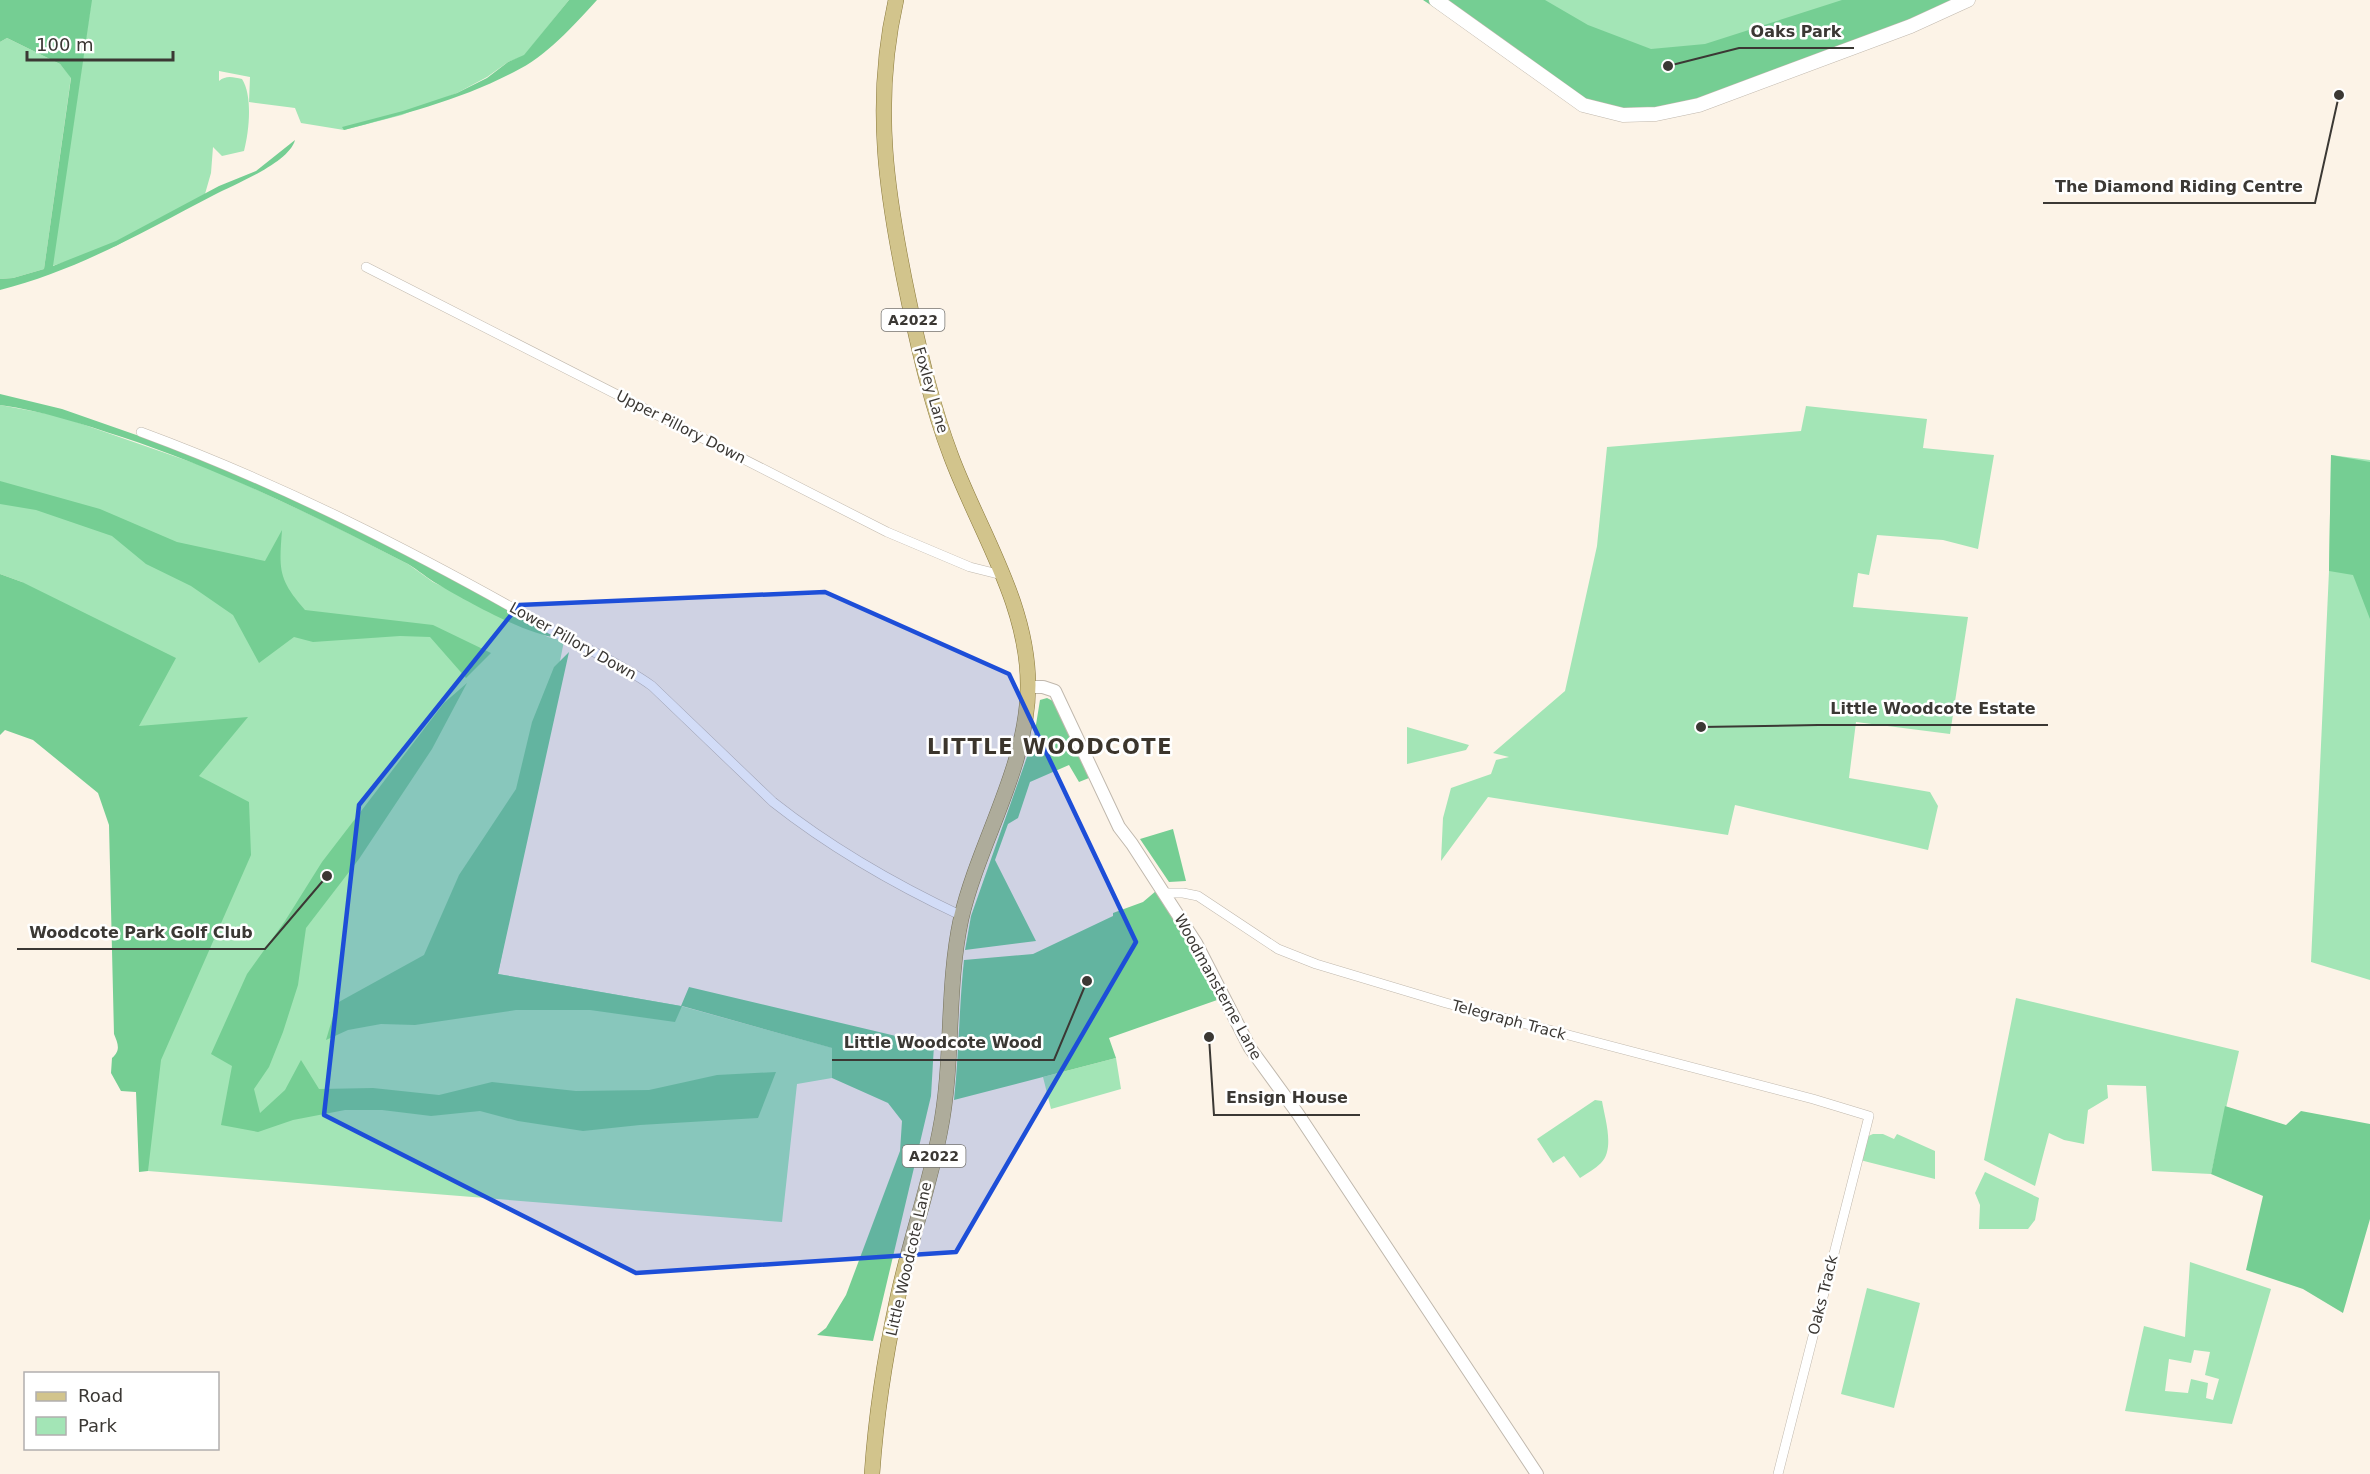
<svg xmlns="http://www.w3.org/2000/svg" width="2370" height="1474" font-family="'DejaVu Sans',sans-serif">
<style>
.green{fill:#a3e5b6;fill-rule:evenodd}
.forest{fill:#75ce93}
.lines{fill:none;stroke-linecap:round;stroke-linejoin:round}
.minor-casing{stroke:#c0b8ad;stroke-width:10}
.tertiary-casing{stroke:#c0b8ad;stroke-width:14}
.secondary-casing{stroke:#c0b8ad;stroke-width:15}
.primary-casing{stroke:#8a793c;stroke-width:16}
.minor{stroke:#fff;stroke-width:9}
.tertiary{stroke:#fff;stroke-width:12}
.secondary{stroke:#fff;stroke-width:14}
.primary{stroke:#d2c48c;stroke-width:15}
.marked{fill:#1d4ed8;fill-opacity:0.2;stroke:#1d4ed8;stroke-width:4.5;stroke-linejoin:round}
.labels{text-anchor:middle;stroke-width:5;stroke-linejoin:round;paint-order:stroke}
.shield{fill:#fff;stroke:#767471;stroke-width:1.5}
.shield-label{font-size:14px;font-weight:bold;fill:#3b3834}
.street-label{font-size:15px;fill:#3b3834;stroke:#fff}
.district-label{font-size:21px;font-weight:bold;letter-spacing:1.5px;fill:#3b352c;stroke:#fff}
.leader{fill:none;stroke:#3b3834;stroke-width:2}
.callout-dot{fill:#3b3834;stroke:#fff;stroke-width:2}
.callout-label{font-size:16px;text-anchor:middle;font-weight:bold;fill:#3b3834;stroke:#fff;stroke-width:5;stroke-linejoin:round;paint-order:stroke}
</style>
<rect width="100%" height="100%" fill="#fcf3e7"/>
<path class="green" d="M78,0H569L524,56L508,62L487,77L457,93L402,115L344,130L301,123L295,108L249,102L250,77L219,71V81C226,75 233,77 242,79C253,96 249,132 244,151L222,156L213,147L211,173L205,194L116,246L52,266L91,3Z
M1445,0H1968L1699,105Z
M7,38L60,64L71,77L44,269L13,278L0,279V42Z
M0,405L59,416L214,470L326,522L408,564L433,582L548,637L564,641L498,974L681,1006L833,1048L832,1078L797,1084L782,1222L148,1171L143,1105L137,779L22,582L0,574Z
M1806,406L1927,419L1923,448L1994,455L1978,549L1943,540L1877,535L1869,575L1858,573L1853,607L1968,617L1950,734L1856,722L1849,778L1930,792L1938,806L1928,850L1735,805L1728,835L1488,797L1441,861L1443,818L1451,788L1491,774L1496,760L1509,757L1493,753L1565,691L1597,546L1607,447L1801,431Z
M2331,455L2370,460V980L2311,962L2329,571Z
M1407,727L1469,745L1466,750L1407,764Z
M2016,998L2239,1051L2211,1174L2152,1171L2146,1086L2107,1085L2108,1098L2088,1110L2084,1144L2064,1140L2049,1133L2035,1186L1984,1160Z
M1116,1058L1121,1089L1051,1109L1043,1077Z
M1595,1100L1602,1101C1605,1119 1615,1149 1601,1163C1595,1169 1587,1173 1580,1178L1564,1156L1553,1163L1537,1139Z
M1873,1134H1883L1894,1139L1897,1134L1935,1151V1179L1860,1160L1866,1137Z
M1985,1172L2039,1198L2035,1220L2028,1229H1979L1980,1205L1975,1193Z
M2190,1262L2271,1289L2232,1424L2125,1411L2144,1326L2185,1337ZM2194,1350L2210,1352L2205,1375L2219,1379L2213,1400L2206,1398L2208,1383L2191,1379L2188,1393L2165,1391L2169,1359L2191,1363Z
M1867,1288L1920,1303L1894,1408L1841,1394Z"/>
<path class="forest" d="M0,0H92L53,266L116,241L219,186L256,171L295,140C289,163 235,184 214,195C145,231 76,271 0,290V279L13,278L44,269L71,78L60,64L7,38L0,42Z
M569,0H597C573,26 547,56 514,72C461,100 401,115 344,130L342,127L403,111L457,93L487,78L508,62L524,55Z
M1423,0H1545L1588,25L1651,49L1705,44L1842,0H1968L1656,114L1583,105Z
M0,394L62,409L205,459L281,492L456,579L558,638C525,634 464,600 434,582C424,576 415,567 404,562C313,515 221,470 122,437C82,424 43,411 0,405Z
M2331,455L2370,462V619L2353,575L2329,571Z
M0,481L100,509L177,542L265,561L282,530C279,570 278,579 305,610L433,625L491,653L466,678L430,637L400,636L313,642L294,637L259,663L233,615L191,586L146,564L112,536L36,510L0,504Z
M0,574L22,582L176,658L139,726L248,717L199,776L249,802L251,855L161,1060L148,1171L139,1172L136,1092L121,1091L111,1073L112,1058C121,1050 118,1044 114,1034L109,825L98,793L33,740L5,730L0,735Z
M569,652L498,974L681,1006L689,987L934,1045L931,1096L873,1341L817,1335L826,1328L846,1295L900,1151L902,1121L888,1103L832,1078V1048L682,1006L675,1022L590,1010H516L415,1025L381,1024L348,1030L326,1040L337,1003L424,955L459,875L516,789L532,722L554,667Z
M467,683L432,749L359,859L306,928L298,985L283,1032L269,1067L254,1089L260,1113L285,1090L301,1060L319,1089L373,1088L439,1095L492,1082L576,1091L649,1090L717,1075L776,1072L758,1118L640,1125L583,1131L518,1121L480,1111L431,1116L382,1110H345L293,1120L258,1132L221,1125L232,1066L211,1054L247,974L285,921L322,862L444,703Z
M1047,698L1053,701L1089,778L1079,782L1069,765L1030,782L1018,818L1008,824L995,860L1036,941L965,950L971,916L1034,737L1040,700Z
M1173,829L1186,881L1169,882L1140,839Z
M1156,891L1194,945L1220,999L1109,1038L1116,1058L954,1100C959,1054 959,1007 964,960L1033,954L1113,916V913L1143,902Z
M2225,1106L2286,1125L2301,1111L2370,1124V1219L2343,1313L2303,1289L2246,1270L2263,1196L2211,1174Z"/>
<g class="lines">
<defs>
<path id="minor" d="M366,267L887,532L970,567L1002,575
M141,432C282,484 415,552 545,626C581,647 619,662 652,686L773,802C830,847 896,885 962,916
M1164,893H1183L1198,896L1278,949L1316,964L1446,1003L1813,1099L1869,1116L1778,1474"/>
<path id="tertiary" d="M1028,687H1043L1055,691L1119,827L1132,844L1196,943L1250,1048L1298,1114L1537,1474"/>
<path id="secondary" d="M1436,0L1583,105L1623,115L1656,114L1699,105L1911,26L1968,0"/>
<path id="primary" d="M872,1474C876,1416 885,1357 897,1301C909,1243 929,1188 940,1131C954,1061 946,989 961,919C979,841 1028,767 1028,685C1028,603 979,531 951,456C932,406 920,354 909,302C887,198 872,105 896,0"/>
</defs>
<use href="#minor" class="minor-casing"/>
<use href="#tertiary" class="tertiary-casing"/>
<use href="#secondary" class="secondary-casing"/>
<use href="#primary" class="primary-casing"/>
<use href="#minor" class="minor"/>
<use href="#tertiary" class="tertiary"/>
<use href="#secondary" class="secondary"/>
<use href="#primary" class="primary"/>
</g>
<path class="marked" d="M825,592L1009,674L1136,942L956,1252L636,1273L324,1115L359,805L519,605Z"/>
<g class="labels">
<g class="shield">
<rect x="881.5" y="309" width="63" height="22" rx="4.5"/>
<rect x="902.5" y="1145" width="63" height="22" rx="4.5"/>
</g>
<g class="shield-label">
<text x="913" y="325">A2022</text>
<text x="934" y="1161">A2022</text>
</g>
<g class="street-label">
<text transform="translate(931 390) rotate(74)" y="5">Foxley Lane</text>
<text transform="translate(681 427) rotate(27)" y="5">Upper Pillory Down</text>
<text transform="translate(573 641) rotate(29)" y="5">Lower Pillory Down</text>
<text transform="translate(1218 987) rotate(61)" y="5">Woodmansterne Lane</text>
<text transform="translate(1509 1020) rotate(15)" y="5">Telegraph Track</text>
<text transform="translate(909 1259) rotate(-77)" y="5">Little Woodcote Lane</text>
<text transform="translate(1823 1295) rotate(-76)" y="5">Oaks Track</text>
</g>
<g class="district-label">
<text x="1050" y="754">LITTLE WOODCOTE</text>
</g>
</g>
<path class="leader" d="M1668 66L1739 48H1854M2339 95L2315 203H2043M1701 727L1818 725H2048M327 876L265 949H17M1087 981L1054 1060H832M1209 1037L1214 1115H1360"/>
<g class="callout-dot">
<circle cx="1668" cy="66" r="6"/>
<circle cx="2339" cy="95" r="6"/>
<circle cx="1701" cy="727" r="6"/>
<circle cx="327" cy="876" r="6"/>
<circle cx="1087" cy="981" r="6"/>
<circle cx="1209" cy="1037" r="6"/>
</g>
<g class="callout-label">
<text x="1796" y="37">Oaks Park</text>
<text x="2179" y="192">The Diamond Riding Centre</text>
<text x="1933" y="714">Little Woodcote Estate</text>
<text x="141" y="938">Woodcote Park Golf Club</text>
<text x="943" y="1048">Little Woodcote Wood</text>
<text x="1287" y="1103">Ensign House</text>
</g>
<rect x="24" y="1372" width="195" height="78" fill="#ffffff" stroke="#b1afae" stroke-width="1.5"/>
<rect x="36" y="1392" width="30" height="9" fill="#d2c48c" stroke="#b1afae" stroke-width="1.5"/>
<text x="78" y="1402" font-size="18" fill="#3b3834">Road</text>
<rect x="36" y="1417" width="30" height="18" fill="#a3e5b6" stroke="#b1afae" stroke-width="1.5"/>
<text x="78" y="1432" font-size="18" fill="#3b3834">Park</text>
<path d="M27 51v9h146v-9" fill="none" stroke="#3b3834" stroke-width="3"/>
<text x="36" y="51" font-size="18" fill="#3b3834" stroke="#ffffff" stroke-width="4.5" paint-order="stroke">100 m</text>
</svg>
